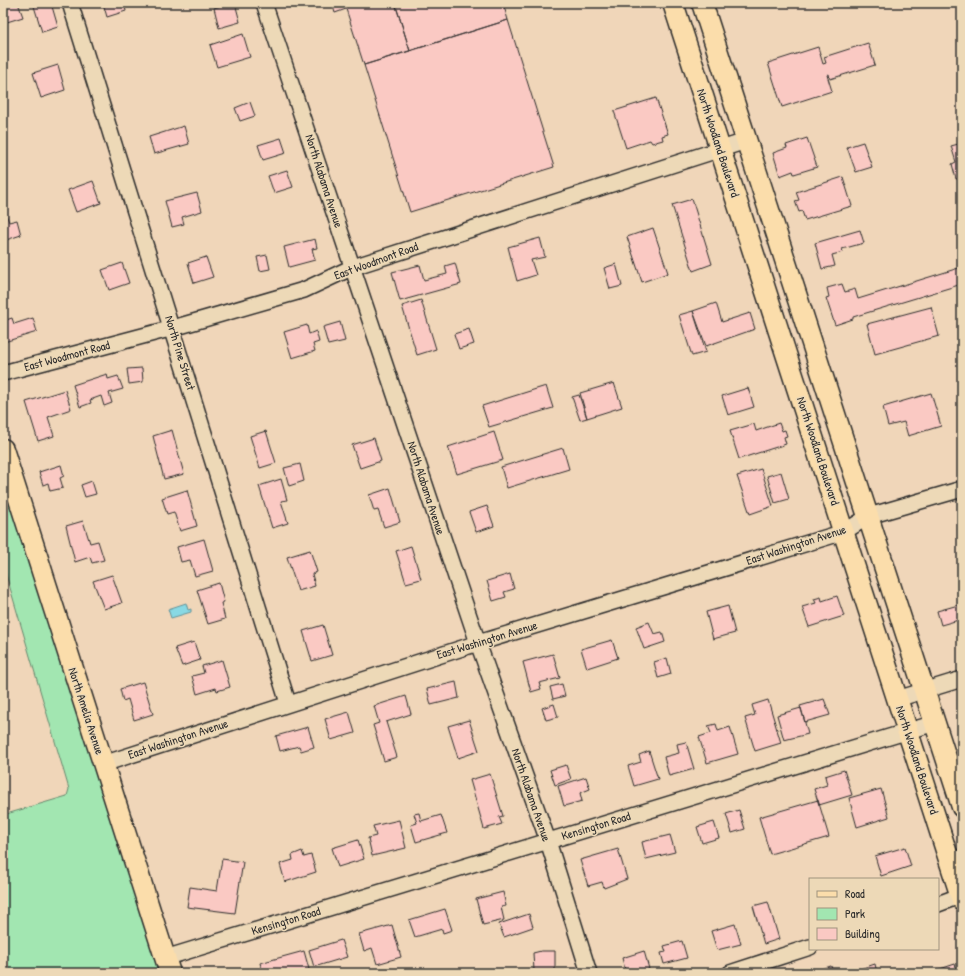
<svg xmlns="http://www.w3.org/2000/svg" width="965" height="976" font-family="'Patrick Hand',sans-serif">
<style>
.green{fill:#a2e6b1;stroke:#66886e}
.water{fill:#89d9e4;stroke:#63939a}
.building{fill:#fac9c3;stroke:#2b2b2b}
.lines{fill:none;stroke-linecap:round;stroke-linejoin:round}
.minor-casing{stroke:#2b2b2b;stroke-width:18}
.major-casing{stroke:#2b2b2b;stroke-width:23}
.minor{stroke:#edd9b7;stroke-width:15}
.major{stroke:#fbddab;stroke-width:20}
.labels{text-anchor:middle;stroke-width:3;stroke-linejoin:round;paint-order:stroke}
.street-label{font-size:12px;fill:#2b2b2b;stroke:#edd9b7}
</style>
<rect width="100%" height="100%" fill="#f0d6b9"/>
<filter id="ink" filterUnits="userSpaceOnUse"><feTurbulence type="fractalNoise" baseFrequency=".025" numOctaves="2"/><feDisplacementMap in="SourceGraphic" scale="8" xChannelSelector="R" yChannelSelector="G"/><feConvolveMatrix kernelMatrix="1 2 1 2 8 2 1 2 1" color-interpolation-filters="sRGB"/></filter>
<g filter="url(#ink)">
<path class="green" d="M3,473L163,973H3V815L67,796L69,789L3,564Z"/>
<path class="water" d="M186,603L188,610L191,609V612L171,618L168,609Z"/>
<path class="building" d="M3,3H18L23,17L7,22L3,10Z
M33,3H51L58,27L42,32Z
M103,3H124L126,11L107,17Z
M232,3H235L240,22L219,28L214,8Z
M332,3H395L410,51L364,65L346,9L335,13Z
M395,3H503L508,20L410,51Z
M508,20L554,167L410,212L364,65Z
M243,34L250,57L217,67L210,45Z
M868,43L875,65L830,79L829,74L827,75L832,91L782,107L768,63L818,47L823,64L826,63L824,57Z
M58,65L65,90L41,98L33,73Z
M656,98L668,134L662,136L663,140L652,143L650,140L626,148L614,111Z
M250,102L255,116L240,121L235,108Z
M184,126L189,144L154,154L149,137Z
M281,138L286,153L263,160L258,145Z
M807,138L817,167L794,174L793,171L780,176L773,153L787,148L786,145Z
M863,142L872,167L856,172L847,147Z
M962,143V181L961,178L956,179L952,164L956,162L951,146Z
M287,170L293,187L274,193L268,176Z
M843,177L852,206L805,220L802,211L799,212L795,201L799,200L796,192Z
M93,181L101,203L76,212L68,190Z
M197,193L202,211L182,217L184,224L172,227L165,201Z
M692,199L712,264L693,271L672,205Z
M6,214L9,222L17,220L21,235L3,241V215Z
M653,228L668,273L642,282L627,237Z
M860,230L864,243L842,249L843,252L832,255L835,266L822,269L815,243Z
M540,238L545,257L531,260L536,275L517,281L508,247Z
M315,239L317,248L312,249L315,260L289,267L284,247Z
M267,255L270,269L260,271L257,257Z
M206,257L213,277L194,283L188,263Z
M122,263L129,283L109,290L102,270Z
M455,263L461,284L400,301L392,272L420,265L424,280L447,274L445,266Z
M616,264L622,286L610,289L604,268Z
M962,267V284L853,317V319L835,325L826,298L829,297L827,288L842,284L845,292L855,289L858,299Z
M421,300L436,349L417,355L402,306Z
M716,303L722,322L750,313L755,329L706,346L693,311Z
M931,307L939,336L875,354L867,324Z
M693,311L706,352L692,356L679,315Z
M12,318L14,324L33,318L37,332L4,342L3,321Z
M340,322L345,341L328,345L323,327Z
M307,325L309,334L316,331L319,342L313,344L315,351L292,358L284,332Z
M469,329L474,344L459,349L454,334Z
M142,368L143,382L129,384L127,369Z
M107,374L108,379L118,376L123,389L109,393L112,403L104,406L101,396L90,400L91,403L80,407L73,385Z
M614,383L622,407L587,418L580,393Z
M546,386L553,408L489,427L482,406Z
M748,388L754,407L728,415L722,396Z
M65,390L71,409L48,417L54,436L38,441L26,402Z
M931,393L941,426L908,436L904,422L888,426L883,407Z
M579,395L587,418L580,420L572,397Z
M779,423L782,431L785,430L787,436L784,437L786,444L739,459L730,431L754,424L756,431Z
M172,430L184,474L164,479L153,436Z
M266,431L276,463L260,468L250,436Z
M494,432L503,460L457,474L448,447Z
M374,438L381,461L360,468L352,445Z
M563,448L569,469L507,488L501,467Z
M300,464L304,481L289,486L284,468Z
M61,465L64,476L60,478L63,488L50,491L48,483L43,485L39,472Z
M761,469L773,506L750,514L737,476Z
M781,472L789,499L775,503L767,476Z
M281,479L287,500L281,501L288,523L272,528L259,486Z
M92,481L96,494L85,497L81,485Z
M390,488L400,522L384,527L378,510L374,511L369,495Z
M187,490L197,526L180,531L174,512L167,514L162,498Z
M487,506L494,526L476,532L469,512Z
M83,521L90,543L98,541L104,560L92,563L90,557L75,562L66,526Z
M204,539L213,571L195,576L190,560L181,562L177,547Z
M411,546L421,579L406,583L396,551Z
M310,550L317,572L312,574L315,586L298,591L287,557Z
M510,574L514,589L504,592L506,597L493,601L487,581Z
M112,575L122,603L104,609L93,581Z
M219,583L224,602L221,603L225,619L208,624L197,590Z
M837,596L844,616L809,627L802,607L816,603L814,599L821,597L822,601Z
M962,604V619L941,625L937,611Z
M728,606L735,633L713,639L706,612Z
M649,622L654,634L662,632L665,642L644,649L636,627Z
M323,625L332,655L312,661L303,631Z
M612,640L618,658L587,668L581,649Z
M194,642L200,660L182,666L175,648Z
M553,654L560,678L539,683L541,689L531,692L523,662Z
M667,658L671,674L658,678L654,662Z
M222,660L230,687L217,691L216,688L197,694L192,676L204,673L202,666Z
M143,682L153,714L134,720L128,699L123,701L120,689Z
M456,682L459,698L431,705L427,689Z
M562,684L565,696L553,699L550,687Z
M406,696L411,714L386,722L397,757L384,761L373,725L379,723L374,706Z
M824,699L830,715L805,722L800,706Z
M768,700L781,743L755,751L745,718L755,715L752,705Z
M554,704L558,717L546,720L542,708Z
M801,708L808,734L784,740L777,715Z
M349,712L355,733L331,740L325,719Z
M469,720L479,751L458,758L448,726Z
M716,724L718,731L730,727L738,754L707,763L699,737L711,733L708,726Z
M308,727L314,747L301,751L299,746L280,751L276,736Z
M686,742L694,769L669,776L664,757L679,753L677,744Z
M649,751L658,779L634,786L628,766L641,762L639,755Z
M566,765L571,779L555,785L550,770Z
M844,770L852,795L819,805L814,789L827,785L825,776Z
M490,774L503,816L499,817L502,824L484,829L470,780Z
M586,777L590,789L580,793L582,801L564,806L558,786Z
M881,789L889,817L857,827L849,798Z
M818,800L829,837L770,854L759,817Z
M739,810L745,829L732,833L726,814Z
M419,813L421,821L441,815L447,833L416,842L411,825L417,823L414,814Z
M399,820L406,848L372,856L368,838L376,836L373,826Z
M714,822L719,838L702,843L697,827Z
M670,835L675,852L646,859L642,842Z
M358,840L364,859L338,867L332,848Z
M905,847L911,866L881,876L875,856Z
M618,849L627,879L604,888L602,882L588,886L580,860Z
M302,851L304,857L311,855L316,872L285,882L280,864L293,860L292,855Z
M222,859L243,862L235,913L187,907L190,887L217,891Z
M503,892L506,906L501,907L504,920L483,925L476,899Z
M768,902L779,939L764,944L753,906Z
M445,909L452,930L443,933L442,929L415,937L409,920Z
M529,914L533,927L504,937L499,924Z
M735,924L741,944L717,950L711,931Z
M392,925L401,957L377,964L372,948L364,951L359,934Z
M341,940L347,957L314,967L309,950Z
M682,941L687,958L664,964L661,953L666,952L664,946Z
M304,951L310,973H263L260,963Z
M541,951H555V973H527L534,971L533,953Z
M644,951L649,969L637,973H626L622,958Z
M875,964L877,973H862L860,969Z
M955,964L958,973H928Z
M831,966L833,973H811V972Z"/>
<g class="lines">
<defs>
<path id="minor" d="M70,3L288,703
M264,3L478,643L548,841L589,973
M3,373L173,328L304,290L353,267L746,141
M897,699L962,679
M103,764L478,643L844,532L869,516L962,489
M950,861L962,857
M938,904L962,895
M165,958L935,723
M730,973L810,947"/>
<path id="major" d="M673,3L962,900
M702,3L962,807
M3,449L170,973"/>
</defs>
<use href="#minor" class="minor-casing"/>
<use href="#major" class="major-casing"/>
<use href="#minor" class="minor"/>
<use href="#major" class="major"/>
</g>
</g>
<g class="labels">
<g class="street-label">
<text transform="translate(718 143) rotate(72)" y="4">North Woodland Boulevard</text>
<text transform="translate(324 181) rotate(72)" y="4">North Alabama Avenue</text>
<text transform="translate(376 261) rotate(-20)" y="4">East Woodmont Road</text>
<text transform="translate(180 353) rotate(73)" y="4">North Pine Street</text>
<text transform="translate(67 356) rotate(-15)" y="4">East Woodmont Road</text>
<text transform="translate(818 451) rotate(72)" y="4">North Woodland Boulevard</text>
<text transform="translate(426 488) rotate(72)" y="4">North Alabama Avenue</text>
<text transform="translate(796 545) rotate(-18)" y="4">East Washington Avenue</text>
<text transform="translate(487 640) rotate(-17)" y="4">East Washington Avenue</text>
<text transform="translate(86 711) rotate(72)" y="4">North Amelia Avenue</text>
<text transform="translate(178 739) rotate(-18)" y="4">East Washington Avenue</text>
<text transform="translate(917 760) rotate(72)" y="4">North Woodland Boulevard</text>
<text transform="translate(531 795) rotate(71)" y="4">North Alabama Avenue</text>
<text transform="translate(596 826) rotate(-17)" y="4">Kensington Road</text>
<text transform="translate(286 921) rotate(-17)" y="4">Kensington Road</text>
</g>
</g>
<rect width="965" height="976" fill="none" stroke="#edd9b7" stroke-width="16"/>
<rect x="8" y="8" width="949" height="960" fill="none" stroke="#2b2b2b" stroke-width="1.5" filter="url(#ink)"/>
<rect x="809" y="878" width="130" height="72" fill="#edd9b7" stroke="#9f937f"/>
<rect x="817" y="891" width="20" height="6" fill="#fbddab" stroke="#9f937f"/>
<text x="845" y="898" font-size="12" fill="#2b2b2b">Road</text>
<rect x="817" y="908" width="20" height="12" fill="#a2e6b1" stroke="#9f937f"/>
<text x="845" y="918" font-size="12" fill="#2b2b2b">Park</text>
<rect x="817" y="928" width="20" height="12" fill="#fac9c3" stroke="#9f937f"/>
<text x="845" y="938" font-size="12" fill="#2b2b2b">Building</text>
</svg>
